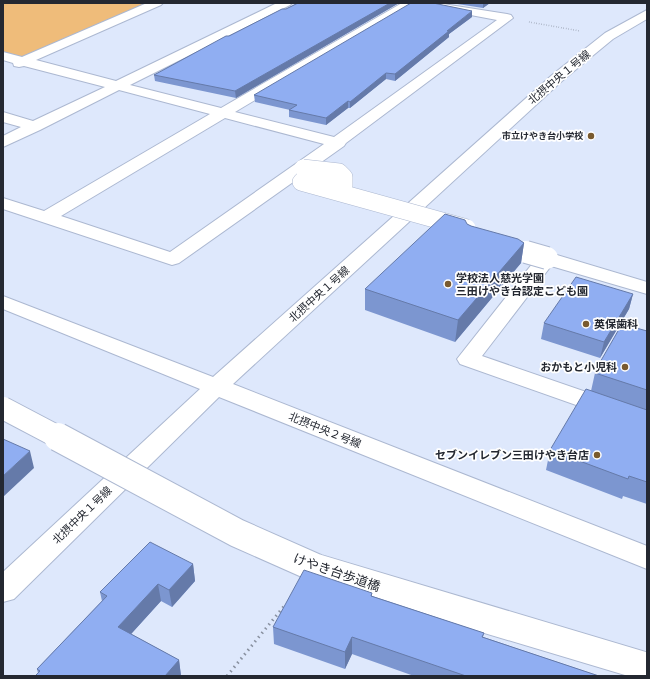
<svg xmlns="http://www.w3.org/2000/svg" width="650" height="679" font-family="Quicksand,'Noto Sans JP',sans-serif">
<style>
.green{fill:#efbc7a}
.lines{fill:none;stroke-linecap:round;stroke-linejoin:round}
.street-casing{stroke:#acb8d1;stroke-width:2}
.secondary-casing{stroke:#acb8d1;stroke-width:2}
.path-far1{stroke:#8991a0;stroke-width:1.5;stroke-dasharray:0.5 2;stroke-linecap:butt}
.path{stroke:#8991a0;stroke-width:3;stroke-dasharray:1.5 4;stroke-linecap:butt}
.street{fill:#fff;fill-rule:evenodd}
.secondary{fill:#fff;fill-rule:evenodd}
.street-bridge-far2-casing{stroke:#acb8d1;stroke-width:18;stroke-linecap:butt}
.street-bridge-far1-casing{stroke:#acb8d1;stroke-width:24;stroke-linecap:butt}
.street-bridge-casing{stroke:#acb8d1;stroke-width:30;stroke-linecap:butt}
.street-bridge-far2{stroke:#fff;stroke-width:17}
.street-bridge-far1{stroke:#fff;stroke-width:22}
.street-bridge{stroke:#fff;stroke-width:28}
.wall{fill:#7c96d0}
.shaded-wall{fill:#657aa9}
.building{fill:#90aef2;stroke:#657aa9}
.poi-dot{fill:#795a2f;stroke:#fff;stroke-width:1.5}
.labels{text-anchor:middle;stroke-width:3.5;stroke-linejoin:round;paint-order:stroke}
.far-poi-label{font-size:9px;font-weight:bold;fill:#242831;stroke:#fff;text-anchor:end}
.street-label{font-size:11px;fill:#242831;stroke:#fff}
.poi-label{font-size:11px;font-weight:bold;fill:#242831;stroke:#fff;text-anchor:start}
.near-street-label{font-size:13px;fill:#242831;stroke:#fff}
</style>
<rect width="100%" height="100%" fill="#dee8fc"/>
<path class="green" d="M3,3H157L23,61L3,56Z"/>
<g class="lines">
<defs>
<path id="street" d="M147,3H163L161,5L36,60L116,81L277,3H292L290,5L130,85L221,108L402,3H416L414,5L235,112L334,137L497,20L439,9L437,7L439,5L443,4L507,14L511,15L513,18L346,143L344,146L179,263L172,265L3,209V198L44,211L210,114L119,90L40,130L3,147V136L21,127L3,122V112L33,121L105,87L24,66L19,67L14,66L13,63L3,60V52L22,57ZM225,118L324,144L170,252L61,216Z
M547,252L647,282V294L551,266L482,356L647,413V430L460,364L457,359L540,254Z"/>
<path id="secondary" d="M647,10V19L613,39L562,81L233,384L647,546V569L219,397L14,599L3,602V572L200,389L3,309V296L213,377L552,75L605,33Z"/>
</defs>
<use href="#street" class="street-casing"/>
<use href="#secondary" class="secondary-casing"/>
<path class="path-far1" d="M529,22L580,31"/>
<path class="path" d="M227,676L285,605"/>
<use href="#street" class="street"/>
<use href="#secondary" class="secondary"/>
<defs>
<path id="street-bridge-far2" d="M303,168L339,172L344,177V186L304,179L301,182L467,228
M494,243L529,253"/>
<path id="street-bridge-far1" d="M526,252L547,258
M3,408L60,438"/>
<path id="street-bridge" d="M58,437L237,533L316,568L647,667"/>
</defs>
<use href="#street-bridge-far2" class="street-bridge-far2-casing"/>
<use href="#street-bridge-far1" class="street-bridge-far1-casing"/>
<use href="#street-bridge" class="street-bridge-casing"/>
<use href="#street-bridge-far2" class="street-bridge-far2"/>
<use href="#street-bridge-far1" class="street-bridge-far1"/>
<use href="#street-bridge" class="street-bridge"/>
</g>
<path class="wall" d="M298,3H399L236,98L155,81L154,75L229,36L286,9Z
M451,3H490L483,8Z
M472,17L449,34V37L395,81L386,79L350,108H348L326,125L289,117V110H290L255,102L254,95Z
M467,224L471,226L524,243L521,263L455,342L365,310V289Z
M633,294L629,309L600,358L541,339L544,323Z
M647,331V504L623,496L622,499L546,470L550,450L591,391L595,373L598,369L599,364Z
M193,564L195,581L172,607L161,601L131,634L179,660L181,676H35L38,673L37,669L102,601L100,592Z
M372,593V596L484,633L483,637L599,676H414L352,654L345,669L274,644L273,627Z"/>
<path class="shaded-wall" d="M390,3H399L236,98L235,91Z
M483,3H490L483,8Z
M472,11V17L449,34V37L395,81V74L447,31Z
M386,73V79L350,108V102Z
M348,101V108L326,125V118Z
M524,243L521,263L455,342L458,320Z
M633,294L629,309L600,358L604,342Z
M30,451L34,468L3,497V476Z
M193,564L195,581L172,607L169,590Z
M158,584L161,601L122,644L118,627Z
M352,637V654L345,669V652Z
M179,660L181,676H165Z"/>
<path class="building" d="M298,3H390L235,91L154,75L226,36H229L282,9H286Z
M411,3H433L472,11L447,31H449L395,74L386,73L350,102L348,101L326,118L289,110L297,105L254,95Z
M445,214L465,220L467,224L471,226L518,239L524,243L458,320L365,289Z
M576,277L633,294L604,342L544,323Z
M622,324L647,331V390L595,373L601,364H599Z
M586,389L647,410V482L629,476L628,479L550,450Z
M3,439L30,451L3,476Z
M150,542L193,564L169,590L158,584L118,627L179,660L165,676H35L40,671L37,669L107,596L100,592Z
M304,570L372,593L371,596L484,633L482,637L599,676H466L352,637L345,652L273,627Z"/>
<g class="poi-dot">
<circle cx="591" cy="136" r="4"/>
<circle cx="448" cy="284" r="4"/>
<circle cx="586" cy="324" r="4"/>
<circle cx="625" cy="367" r="4"/>
<circle cx="597" cy="455" r="4"/>
</g>
<g class="labels">
<g class="far-poi-label">
<text x="583" y="139">市立けやき台小学校</text>
</g>
<g class="street-label">
<text transform="translate(559 77) rotate(-40)" y="4">北摂中央１号線</text>
<text transform="translate(319 294) rotate(-42)" y="4">北摂中央１号線</text>
<text transform="translate(325 430) rotate(22)" y="4">北摂中央２号線</text>
<text transform="translate(82 515) rotate(-44)" y="4">北摂中央１号線</text>
</g>
<g class="poi-label">
<text x="456" y="282">学校法人慈光学園<tspan x="456" dy="13">三田けやき台認定こども園</tspan></text>
<text x="594" y="328">英保歯科</text>
<text x="617" y="371" text-anchor="end">おかもと小児科</text>
<text x="589" y="459" text-anchor="end">セブンイレブン三田けやき台店</text>
</g>
<g class="near-street-label">
<text transform="translate(337 572) rotate(19)" y="5">けやき台歩道橋</text>
</g>
</g>
<rect width="650" height="679" fill="none" stroke="#242831" stroke-width="8"/>
</svg>
